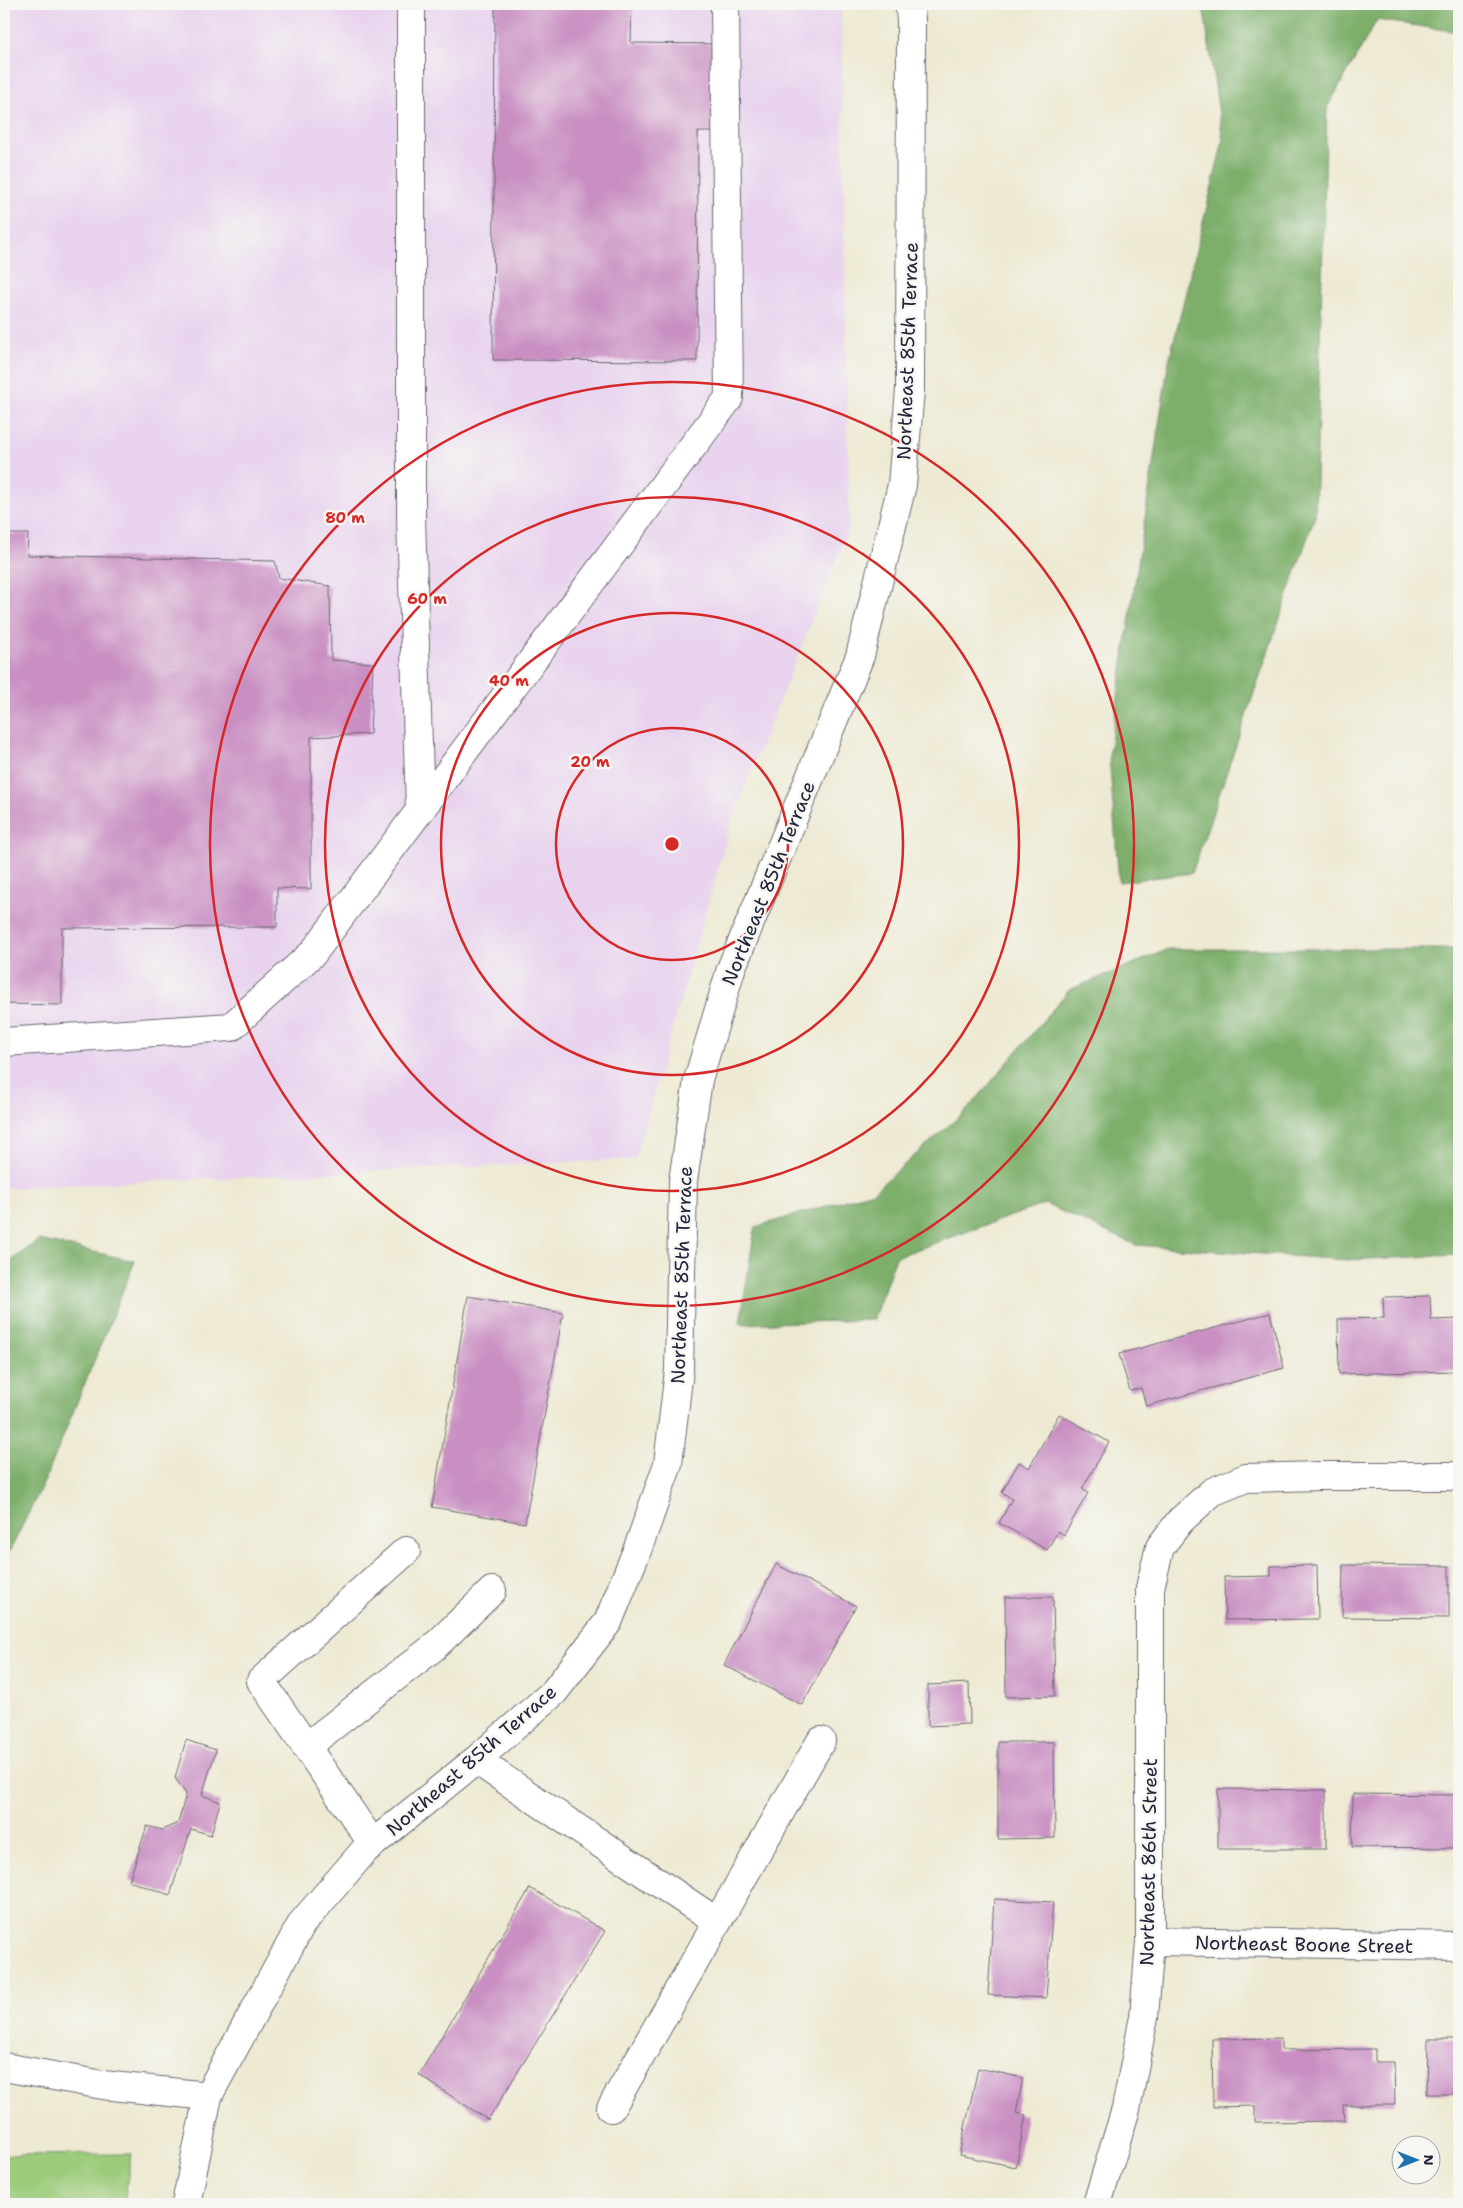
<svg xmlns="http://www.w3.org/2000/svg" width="1463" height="2208" font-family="'Shantell Sans',sans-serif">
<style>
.built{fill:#e8d2ee}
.green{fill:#9ccb7a;stroke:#5f765a}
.forest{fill:#7daf6a;stroke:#506852}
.building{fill:#c98ec2}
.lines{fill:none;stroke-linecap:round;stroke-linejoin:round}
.minor-casing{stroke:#696870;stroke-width:30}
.minor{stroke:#fff;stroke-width:28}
.ring{fill:none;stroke:#d62828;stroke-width:2.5}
.labels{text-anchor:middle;stroke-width:5;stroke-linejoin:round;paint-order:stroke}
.street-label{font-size:19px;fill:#22223b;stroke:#f6f6f2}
.centre{fill:#d62828;stroke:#f6f6f2;stroke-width:2.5}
.ring-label{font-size:15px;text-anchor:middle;font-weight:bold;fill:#d62828;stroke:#f6f6f2;stroke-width:5;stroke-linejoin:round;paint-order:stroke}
</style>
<rect width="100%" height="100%" fill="#f6f6f2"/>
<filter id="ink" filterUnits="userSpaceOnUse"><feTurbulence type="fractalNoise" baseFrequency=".02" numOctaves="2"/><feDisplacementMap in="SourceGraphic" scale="10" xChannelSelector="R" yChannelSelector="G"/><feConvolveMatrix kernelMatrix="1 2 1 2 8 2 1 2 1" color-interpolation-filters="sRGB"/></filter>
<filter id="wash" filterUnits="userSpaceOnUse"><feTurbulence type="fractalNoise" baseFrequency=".0096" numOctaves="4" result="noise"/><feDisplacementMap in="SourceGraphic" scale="20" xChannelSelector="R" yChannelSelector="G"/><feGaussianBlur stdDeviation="1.12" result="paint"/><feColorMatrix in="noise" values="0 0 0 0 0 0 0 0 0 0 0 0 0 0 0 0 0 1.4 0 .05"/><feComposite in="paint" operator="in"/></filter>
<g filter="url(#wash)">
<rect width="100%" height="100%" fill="#ede9d2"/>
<path class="built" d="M4,4H841L849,528L733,816L635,1159L4,1188Z"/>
<path class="green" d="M131,2154L124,2204H4V2155Z"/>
<path class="forest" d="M1203,4H1459V32L1377,20L1327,108L1315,516L1192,873L1119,882L1109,755L1168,365L1223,141Z
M1169,949H1459V1255L1346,1260L1136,1245L1045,1204L896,1257L873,1320L740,1324L755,1227L873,1192L969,1108L1069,990Z
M39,1240L135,1261L46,1478L4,1563V1266Z"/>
<g id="blocks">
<path class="building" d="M495,4H632L631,43L721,44V132H698L697,361L493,360Z
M4,534H28L27,555L275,561L279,578L330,586L331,660L373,663L370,734L311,737V889L277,888V927L62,928V1005L4,1004Z
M468,1296L563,1313L525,1523L432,1507Z
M1430,1296L1431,1320L1459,1319V1371L1339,1374L1338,1319L1384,1318L1383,1297Z
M1270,1313L1284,1368L1146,1406L1141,1388L1130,1391L1119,1354Z
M1059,1414L1109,1442L1082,1489L1088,1493L1064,1535L1058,1531L1047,1550L999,1523L1012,1499L1002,1492L1019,1462L1029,1468Z
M776,1564L856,1606L802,1705L724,1665Z
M1317,1565L1318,1619L1225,1620L1224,1577L1271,1576V1566Z
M1343,1565L1449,1566V1618L1342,1617Z
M1005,1597H1053L1055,1696L1006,1697Z
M969,1683L970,1724L928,1726V1685Z
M186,1740L216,1750L202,1795L220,1802L211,1835L191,1829L170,1895L129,1881L147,1826L162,1830L178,1823L186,1794L175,1778Z
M998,1742H1054L1055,1838L998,1839Z
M1218,1789L1326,1790V1849H1218Z
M1353,1794L1459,1795V1848L1352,1847Z
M530,1888L605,1931L488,2120L419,2075Z
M994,1899L1053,1902L1046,1998L988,1995Z
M1281,2038V2050L1375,2049V2062H1394L1395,2105H1343L1344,2121L1255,2122V2106L1213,2107L1212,2039Z
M1428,2039H1459V2094H1427Z
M978,2068L1023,2078L1016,2113L1026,2115L1016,2167L959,2155Z"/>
</g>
</g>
<g filter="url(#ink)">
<use href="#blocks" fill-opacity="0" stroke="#696870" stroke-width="1"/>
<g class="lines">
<defs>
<path id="minor" d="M411,4V518L420,810
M4,1042L231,1027L313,953L729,398L725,4
M306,1747L434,1647L492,1591
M476,1760L717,1922
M373,1844L261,1681L406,1551
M1150,1941L1459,1946
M4,2067L103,2085L208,2096
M611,2108L821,1741
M186,2204L208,2096L302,1923L365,1850L476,1760L554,1692L608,1622L638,1548L668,1464L679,1370L683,1181L698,1080L731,969L860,656L902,485L910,390L911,19L909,4
M1097,2204L1126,2109L1144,2017L1150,1941V1588L1160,1547L1180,1521L1212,1492L1246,1478L1320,1476H1459"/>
</defs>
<use href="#minor" class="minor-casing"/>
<use href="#minor" class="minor"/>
</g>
</g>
<g class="ring">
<circle cx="672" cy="844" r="116"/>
<circle cx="672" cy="844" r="231"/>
<circle cx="672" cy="844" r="347"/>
<circle cx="672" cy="844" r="462"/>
</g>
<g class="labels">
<g class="street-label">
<text transform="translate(907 351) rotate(-88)" y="7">Northeast 85th Terrace</text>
<text transform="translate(768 883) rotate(-68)" y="7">Northeast 85th Terrace</text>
<text transform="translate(681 1275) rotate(-88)" y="7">Northeast 85th Terrace</text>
<text transform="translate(471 1760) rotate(-41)" y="7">Northeast 85th Terrace</text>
<text transform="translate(1148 1862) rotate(-89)" y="7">Northeast 86th Street</text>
<text transform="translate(1304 1944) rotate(1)" y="7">Northeast Boone Street</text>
</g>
</g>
<circle cx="672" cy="844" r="8" class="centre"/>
<g class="ring-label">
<text x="345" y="523">80 m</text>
<text x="427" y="604">60 m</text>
<text x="509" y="686">40 m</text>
<text x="590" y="767">20 m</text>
</g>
<rect width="1463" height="2208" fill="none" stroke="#f6f6f2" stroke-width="20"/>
<g transform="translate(1416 2160) rotate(90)"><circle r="24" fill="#f6f6f2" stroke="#a1a1a9"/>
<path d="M0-4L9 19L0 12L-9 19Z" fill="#1f6fb2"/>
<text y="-8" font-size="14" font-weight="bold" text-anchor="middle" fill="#22223b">N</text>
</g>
</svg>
